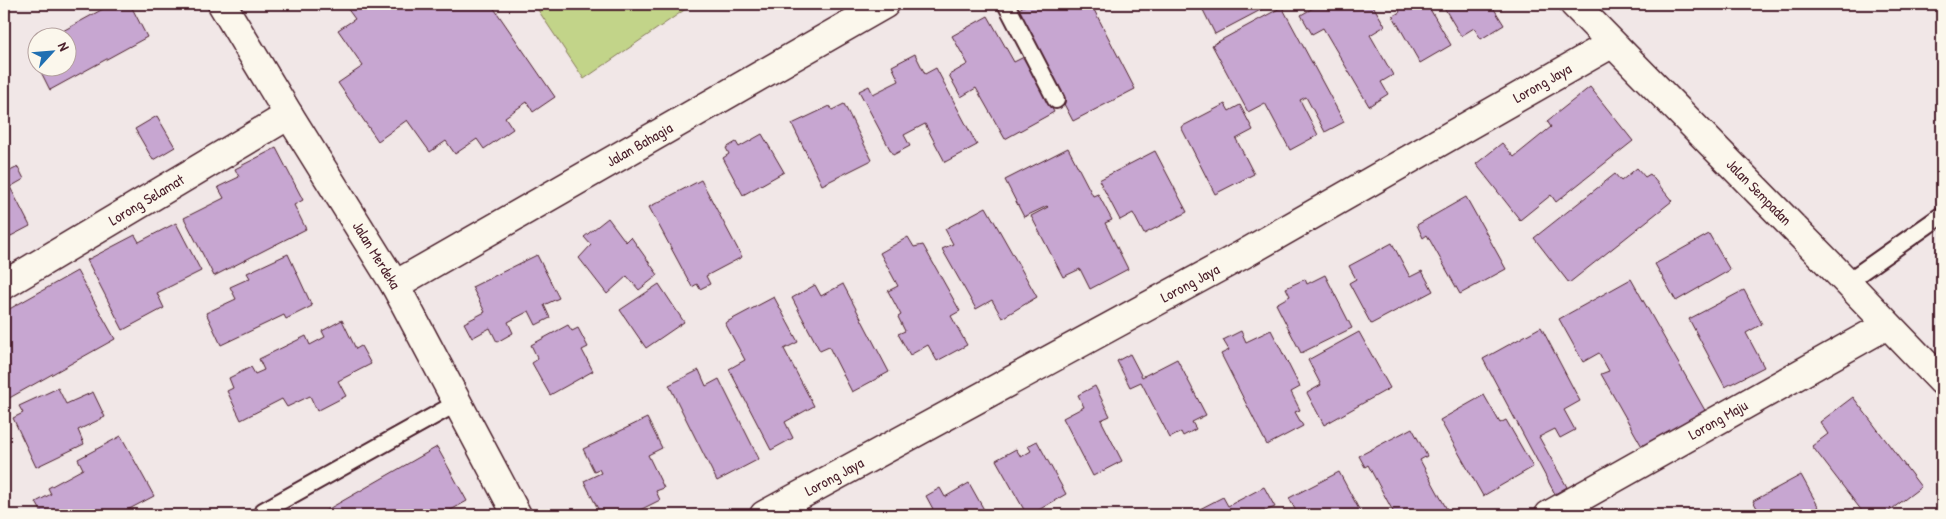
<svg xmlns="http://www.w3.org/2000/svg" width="1946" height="519" font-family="'Patrick Hand',sans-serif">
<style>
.green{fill:#c2d489;stroke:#867a5a}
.building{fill:#c7a6d1;stroke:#4a1f2b}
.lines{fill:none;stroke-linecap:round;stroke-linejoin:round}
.service-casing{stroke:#4a1f2b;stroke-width:20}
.minor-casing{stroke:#4a1f2b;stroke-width:31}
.tertiary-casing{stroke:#4a1f2b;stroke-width:31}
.service{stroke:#fbf7ec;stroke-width:16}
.minor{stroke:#fbf7ec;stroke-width:28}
.tertiary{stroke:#fbf7ec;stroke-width:28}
.labels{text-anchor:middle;stroke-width:4;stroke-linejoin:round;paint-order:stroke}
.street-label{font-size:15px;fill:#4a1f2b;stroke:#fbf7ec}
</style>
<rect width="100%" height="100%" fill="#f1e7e7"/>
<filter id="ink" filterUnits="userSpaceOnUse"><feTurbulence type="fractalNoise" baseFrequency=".02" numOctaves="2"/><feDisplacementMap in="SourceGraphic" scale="10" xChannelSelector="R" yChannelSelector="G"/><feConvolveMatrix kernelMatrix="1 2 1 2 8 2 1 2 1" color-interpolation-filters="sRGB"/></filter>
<g filter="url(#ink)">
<path class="green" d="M534,4H693L584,79Z"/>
<path class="building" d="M112,4H130L147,37L50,90L39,68H68V38H50Z
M344,4H491L555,97L533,112L527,102L505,117L513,129L484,149L477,139L455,154L446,141L430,152L407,120L378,141L338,83L363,66L338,30L355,19Z
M1028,4H1091L1135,89L1073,121L1015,11Z
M1200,4H1272L1215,34Z
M1320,4H1372L1385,26L1370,35L1393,75L1381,82L1388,94L1369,106L1323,28L1312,34L1301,15Z
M1401,4H1427L1451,45L1420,63L1393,16L1400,12L1397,6Z
M1442,4H1491L1504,25L1481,39L1474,28L1461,36Z
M1282,7L1344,122L1325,132L1306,97L1300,100L1318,135L1290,150L1265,103L1248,112L1212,45Z
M988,16L1014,62L1024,57L1054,112L1005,139L976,88L961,97L949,75L968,64L952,36Z
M38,44V66L29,49Z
M915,54L925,74L936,68L977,145L945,162L925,124L904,135L910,146L893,155L859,91L869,86L873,94L899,81L892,66Z
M1590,87L1633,141L1556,202L1551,195L1520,220L1476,164L1502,143L1514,157L1551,127L1547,121Z
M844,104L872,160L822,185L792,124L830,106L832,110Z
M1225,104L1229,111L1240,105L1253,130L1236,139L1254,174L1215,194L1181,127Z
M157,116L175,147L153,160L135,129Z
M762,134L784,172L743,195L723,158L729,154L726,148L736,142L739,147Z
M276,148L303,200L294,205L306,229L214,276L184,218L224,198L218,187L239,177L235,169Z
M1068,148L1093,196L1098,194L1112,220L1105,223L1128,269L1090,289L1080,269L1063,277L1031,216L1048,207L1047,206L1024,217L1005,180Z
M1155,151L1187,212L1144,234L1133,213L1120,220L1099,180Z
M18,167L24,179L10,187L30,226L9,237L4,227V174Z
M1637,168L1645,177L1650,174L1672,201L1569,283L1534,238L1615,174L1621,181Z
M701,180L742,257L706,276L710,284L700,289L697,284L692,287L649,207Z
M1466,197L1506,269L1460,294L1427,235L1423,238L1417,225Z
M986,207L1037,297L1002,318L992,300L976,309L942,249L953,244L945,229Z
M608,218L626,242L631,237L658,275L639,290L627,276L607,294L579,258L591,245L584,237Z
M176,223L201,271L157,293L164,308L123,330L87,260L135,235L139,242Z
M1709,234L1730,270L1676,301L1655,264Z
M908,237L914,247L923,245L960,311L951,316L967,345L937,361L928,345L910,355L898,334L905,331L898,317L901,315L888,291L898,286L880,253Z
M1392,243L1410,277L1422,271L1433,291L1371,324L1349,283L1356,279L1349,266Z
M288,254L312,306L286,319L284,315L221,345L206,313L236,299L230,287L250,278L247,273Z
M537,255L559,298L544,305L550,318L536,325L529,311L508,322L513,333L497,342L490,328L472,338L464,323L485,312L472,287Z
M77,271L115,339L4,401V312Z
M1325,275L1352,328L1301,353L1276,304L1290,296L1286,288L1305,279L1307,284Z
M1631,279L1707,414L1644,450L1601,374L1609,371L1599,353L1583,362L1559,319Z
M659,284L684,322L646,348L620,310Z
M843,284L889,372L852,392L829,347L820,351L792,298L815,285L821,296Z
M1744,290L1762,324L1746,333L1764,367L1725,387L1689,319Z
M774,297L798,342L784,349L814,406L785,422L793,438L771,450L729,369L745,360L725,323Z
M342,320L356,349L361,346L371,364L338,381L346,396L317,411L310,396L287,407L282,399L241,420L227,391L233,388L229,378L251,367L255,374L264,370L259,359L306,336L310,345L325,337L322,331Z
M568,325L572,331L578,328L588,347L582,350L593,371L550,395L532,363L538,359L531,345Z
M1541,327L1580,401L1564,410L1575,430L1560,438L1555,429L1539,437L1567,487L1555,494L1483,359Z
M1271,330L1300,387L1291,392L1300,410L1295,412L1303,426L1267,445L1221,354L1229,350L1223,340L1241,331L1246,342Z
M1359,332L1390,388L1324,425L1307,393L1321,385L1308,360Z
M1130,354L1142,377L1177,359L1206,415L1192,422L1196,429L1183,436L1181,432L1170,438L1141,382L1130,387L1117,361Z
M699,370L706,386L719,379L759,459L717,481L669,385Z
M1095,386L1110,416L1101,420L1122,461L1093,476L1063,418L1084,407L1078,395Z
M58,388L66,404L93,392L105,417L78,430L84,444L36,467L13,418L23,413L19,406Z
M1484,395L1500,423L1506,420L1533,467L1483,496L1440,420Z
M1853,397L1921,487L1884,515H1865L1812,446L1828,434L1820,422Z
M647,418L662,448L648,455L664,488L656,491L660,500L630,515H601L584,481L601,473L599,469L594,471L583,449Z
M1412,428L1427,456L1420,460L1450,515H1395L1368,465L1365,467L1359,456Z
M121,436L154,496L118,515H43L36,502L51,494L48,488L83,469L78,459Z
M1037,441L1066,494L1030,515H1027L996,460L1016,449L1021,457L1031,451L1028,446Z
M437,447L467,501L442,515H318Z
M1339,472L1362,515H1298L1289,498Z
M1801,475L1823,515H1761L1753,501Z
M969,483L987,515H920L933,509L926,496L940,488L945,497Z
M1264,487L1275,507L1265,511L1267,515H1198L1196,511L1223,497L1228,506Z"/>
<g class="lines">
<defs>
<path id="service" d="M1006,4L1056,100
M1847,282L1942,215
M263,511L457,403"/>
<g id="minor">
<path id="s1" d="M4,285L289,115"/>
<path id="s2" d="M764,515L1242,255L1611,44"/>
<path id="s3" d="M1549,515L1887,325"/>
</g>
<g id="tertiary">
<path id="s4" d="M222,4L289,115L395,285L517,515"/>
<path id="s5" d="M1574,4L1847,282L1942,381"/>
<path id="s6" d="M395,285L885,4"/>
</g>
</defs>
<use href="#service" class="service-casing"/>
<use href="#minor" class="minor-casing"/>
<use href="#tertiary" class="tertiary-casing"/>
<use href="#service" class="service"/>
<use href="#minor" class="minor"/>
<use href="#tertiary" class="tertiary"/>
</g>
</g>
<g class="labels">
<g class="street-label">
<text dy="5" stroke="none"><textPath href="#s2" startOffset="890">Lorong Jaya</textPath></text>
<text dy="5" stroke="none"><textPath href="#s6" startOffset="282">Jalan Bahagia</textPath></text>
<text dy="5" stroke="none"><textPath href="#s5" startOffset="264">Jalan Sempadan</textPath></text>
<text dy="5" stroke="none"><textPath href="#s1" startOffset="166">Lorong Selamat</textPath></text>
<text dy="5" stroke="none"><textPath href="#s4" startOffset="295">Jalan Merdeka</textPath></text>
<text dy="5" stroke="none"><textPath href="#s2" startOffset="485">Lorong Jaya</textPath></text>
<text dy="5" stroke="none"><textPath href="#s3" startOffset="194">Lorong Maju</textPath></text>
<text dy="5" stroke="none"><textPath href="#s2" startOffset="80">Lorong Jaya</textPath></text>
</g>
</g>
<rect width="1946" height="519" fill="none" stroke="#fbf7ec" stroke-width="20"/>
<rect x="10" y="10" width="1926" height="499" fill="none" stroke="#4a1f2b" stroke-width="2" filter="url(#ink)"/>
<g transform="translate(52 52) rotate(64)"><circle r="24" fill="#fbf7ec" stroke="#b4a19f"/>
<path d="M0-4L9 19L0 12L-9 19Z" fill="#1f6fb2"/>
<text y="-8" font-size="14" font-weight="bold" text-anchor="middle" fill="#4a1f2b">N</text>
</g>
</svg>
